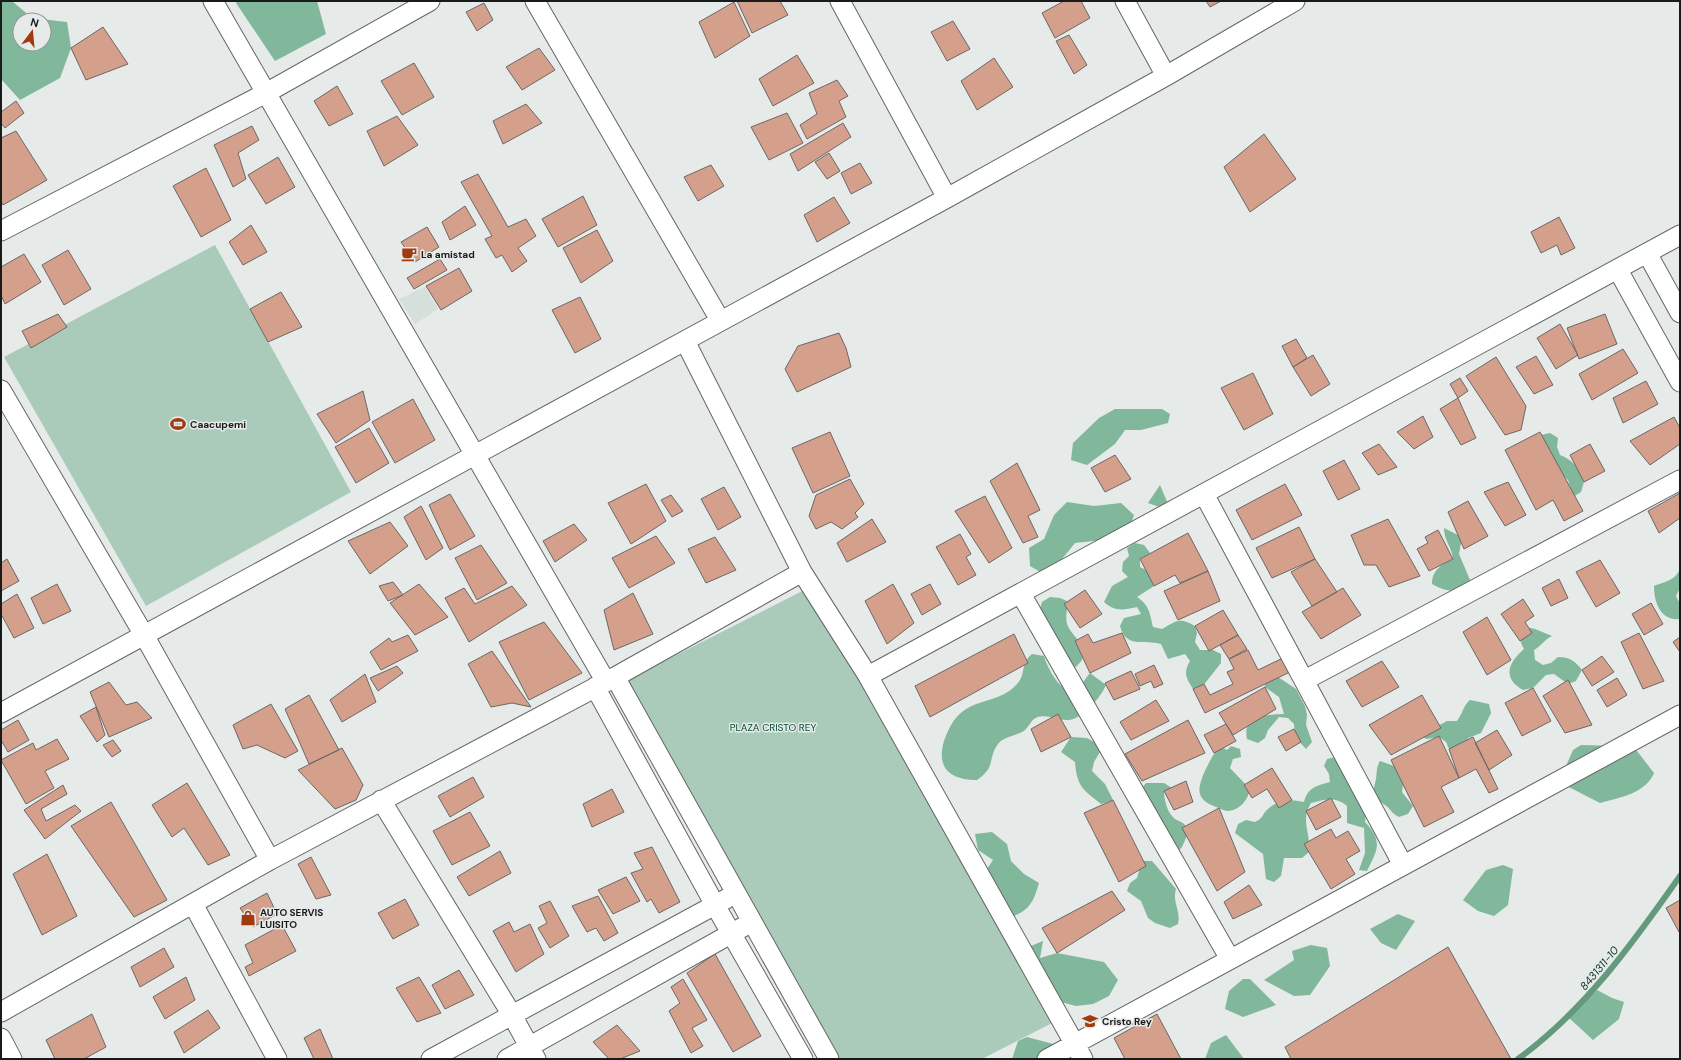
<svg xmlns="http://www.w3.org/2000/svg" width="1681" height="1060" font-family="'DM Sans',sans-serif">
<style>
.built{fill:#d4e0d9}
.green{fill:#aacbb9}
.forest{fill:#81b79b;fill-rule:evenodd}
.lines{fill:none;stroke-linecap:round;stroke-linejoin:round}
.stream{stroke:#64997e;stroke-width:6}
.building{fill:#d49f8b;stroke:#6b6867}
.minor-casing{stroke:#646765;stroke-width:21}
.minor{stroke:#fff;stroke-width:19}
.labels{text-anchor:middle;stroke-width:3;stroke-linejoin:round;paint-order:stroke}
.poi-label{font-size:10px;font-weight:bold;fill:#191a1a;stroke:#e6eae8;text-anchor:start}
.park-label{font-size:10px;fill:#004a30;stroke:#e6eae8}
.water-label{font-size:11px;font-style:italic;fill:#063522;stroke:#e6eae8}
</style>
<rect width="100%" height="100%" fill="#e6eae8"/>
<path class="built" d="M425,287L438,309L415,324L399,299Z"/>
<path class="green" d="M215,245L351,492L146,606L4,357Z
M816,584L1058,1020L982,1059H835L625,681Z"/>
<path class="forest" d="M1,1H12L32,18L67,22L71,48L60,78L20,100L1,79ZM20,20H44V44H20Z
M237,1H317L326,34L275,61L236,3Z
M1115,409H1162L1170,414L1168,423L1141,430H1125L1115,444L1087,465L1071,460L1073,443L1099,418Z
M1550,433L1558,438L1557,447L1560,455C1573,460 1580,469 1584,482L1581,492L1573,497L1568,480L1561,474L1541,435Z
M1160,485L1171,511L1148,503Z
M1067,502L1094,506L1121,503L1134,515L1128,533L1121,538L1075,543L1058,564L1044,574L1030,566L1029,548L1044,539L1054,515Z
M1444,528L1462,537L1459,554L1470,580L1467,589C1454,593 1444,591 1432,584C1432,570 1441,565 1453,559C1452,547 1444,541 1444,528Z
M1135,543L1144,545L1150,553L1140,559V567L1148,571L1154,586L1137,597C1149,605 1150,613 1153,627L1162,629C1177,621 1179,617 1195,626L1197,633L1195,642L1200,650H1213L1221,654V663L1202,687L1193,689C1186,678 1183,673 1190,661L1185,654L1168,659L1161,644C1143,639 1126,649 1120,626L1124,618L1141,614L1137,607C1123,610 1115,612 1104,602L1112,586L1128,577L1122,571L1123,562L1129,556L1127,548Z
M1680,568V588L1676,596L1680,604V619C1661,621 1654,603 1654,586C1664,582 1677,580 1680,568Z
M1050,597L1060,598L1069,602C1060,632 1075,629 1085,652L1082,660L1076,667L1068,665L1037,618L1042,602Z
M1526,627L1535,629L1552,636C1544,640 1541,646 1534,650L1535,660L1543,665L1551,663L1558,657C1570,657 1575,661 1582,670L1576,681L1568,684L1554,674L1546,675L1533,688L1523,690C1502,678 1508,663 1524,649C1519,640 1519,635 1526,627Z
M1032,654L1044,656C1047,667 1064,703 1080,686C1084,682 1086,677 1090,673L1106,685C1101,697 1082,720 1068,720C1058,721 1044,712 1034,719C1030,722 1028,729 1022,732C1014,736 1003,737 998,744C987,759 997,766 977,780C950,780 936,768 944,741C948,730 953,719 962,712C978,699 1002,701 1016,685C1027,675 1019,665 1032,654Z
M1272,673L1296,689L1305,706L1307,715L1306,725L1312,742L1306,749L1295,737L1294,724L1288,718L1279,717L1268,730L1265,738L1258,743L1247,739C1242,715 1266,715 1284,714L1279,697L1265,687L1264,677Z
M1470,700L1489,704L1491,713L1481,733L1468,738L1464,746L1457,752L1449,749L1446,742L1439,737L1427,739L1419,736L1447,721H1457C1463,713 1463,706 1470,700Z
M1071,737L1087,738L1103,747L1094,762L1092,771L1105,784L1113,800L1101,804C1082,789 1077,786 1075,762L1061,752Z
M1581,745L1620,746L1637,751L1654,773C1646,793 1619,798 1600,803L1561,783L1562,766L1563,773L1573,750Z
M1219,746L1227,750L1231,746L1240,749L1241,757L1233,759L1230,768L1250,789C1248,800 1240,810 1228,811C1224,811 1220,808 1216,807C1209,804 1202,801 1200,794C1196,783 1213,755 1219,746Z
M1336,757L1366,813L1365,822C1383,841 1378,849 1367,871L1359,870L1365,853L1364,828L1347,823V806C1335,796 1325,800 1311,803C1300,821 1311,832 1309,852L1302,858H1284L1281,876L1274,882L1266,879L1263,854L1235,833L1238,824L1246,820L1255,822C1265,817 1261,815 1268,809C1277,800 1292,799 1304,802C1308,787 1316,786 1330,782L1329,774L1324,766L1327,759Z
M1380,761L1397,767L1403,784L1402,792L1413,806L1408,814L1399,817C1391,813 1391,809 1385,805C1372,795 1372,796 1376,779C1377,772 1376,768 1380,761Z
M1146,783H1164L1172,788L1164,791C1164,799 1167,811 1172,816C1179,824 1182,818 1189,831L1182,847L1176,854C1151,837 1117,814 1146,783Z
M992,832L1007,844L1011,861L1024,874L1039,883C1032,907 1028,911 1004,920L983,875L993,860L978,850L975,834Z
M1142,861H1152L1176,889C1172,902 1181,911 1178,924L1170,928L1155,923L1148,918L1141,901L1127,891L1130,883L1137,878Z
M1503,865L1513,869L1508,905L1494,916L1478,911L1463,900L1486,870Z
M1398,914L1415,921L1396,950L1381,943L1370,929Z
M1043,941L1040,958L1057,953L1104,962L1118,980L1109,996L1093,1004L1076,1006L1061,1002L1026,948Z
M1311,945L1327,948L1330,966L1310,995L1294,996L1264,980L1294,960L1292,951Z
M1243,979H1250L1276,1005L1243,1017L1225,1009L1229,991Z
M1597,990L1612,998L1624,1002L1619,1019L1593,1040L1568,1017Z
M1226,1035L1244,1059H1205L1211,1043Z
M1027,1037L1057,1045L1074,1059H1012L1018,1041Z"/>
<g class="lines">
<path class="stream" d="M1518,1059C1585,1010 1633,943 1680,876"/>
</g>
<path class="building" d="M737,1H780L788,15L752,33Z
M1064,1H1081L1090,18L1055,38L1042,13Z
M1206,1H1221L1210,7Z
M734,2L750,36L715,58L699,22Z
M484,3L493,20L477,31L466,12Z
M953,21L970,49L947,61L931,32Z
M103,27L128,64L86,80L71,48Z
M1069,35L1087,65L1074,74L1056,41Z
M539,48L555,70L522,90L506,67Z
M797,55L814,83L773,106L759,79Z
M994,58L1013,87L977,110L961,81Z
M414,63L434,97L402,115L381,81Z
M837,80L848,96L839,101L846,117L807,139L800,125L817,114L809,93Z
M337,86L353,114L329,126L314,101Z
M16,101L24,113L5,128L1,123V112Z
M526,104L542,123L503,144L493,121Z
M787,113L803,143L769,160L751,127Z
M397,116L418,145L384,166L367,131Z
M843,123L851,137L798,171L790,154Z
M252,126L259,140L238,153L246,179L233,187L214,145Z
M16,131L47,180L3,205L1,201V138Z
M1264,134L1296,179L1250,212L1224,167Z
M829,153L840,171L827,179L815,162Z
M278,157L295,187L266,204L248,175Z
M860,163L872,183L851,194L841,173Z
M711,165L724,186L698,201L684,177Z
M206,168L231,220L201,237L173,186Z
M478,174L508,227L526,219L536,236L518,248L527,261L512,272L502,255L496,258L485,239L492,236L461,182Z
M583,196L597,225L558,247L542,219Z
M834,197L850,223L817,242L804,215Z
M465,206L476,225L450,240L442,222Z
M1559,217L1575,248L1561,255L1557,245L1541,253L1531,232Z
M251,225L267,252L243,265L229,242Z
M427,227L439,247L415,262L401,242Z
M597,230L613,261L581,283L563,248Z
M68,250L91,289L64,305L42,265Z
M24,254L41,282L5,304L1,295V267Z
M440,259L447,270L414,289L407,278Z
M459,268L472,291L441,310L426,286Z
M281,292L302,327L268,342L250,309Z
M580,297L601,339L575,353L552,310Z
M58,314L67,327L31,348L22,331Z
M1605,314L1617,344L1579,359L1567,328Z
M1560,324L1578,355L1556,369L1537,338Z
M839,333L846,348L851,367L797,392L785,369L798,346Z
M1296,339L1307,358L1293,367L1282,346Z
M1623,349L1638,373L1592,400L1579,374Z
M1313,355L1330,384L1311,396L1293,367Z
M1536,356L1553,385L1534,394L1516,367Z
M1496,357L1526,406L1521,430L1505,435L1466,376Z
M1253,373L1273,414L1244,430L1221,388Z
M1460,378L1468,391L1458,398L1450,384Z
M1646,381L1658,404L1623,423L1613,398Z
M363,391L370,420L336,443L317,414Z
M1458,398L1476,438L1461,445L1440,409Z
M413,399L435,440L395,463L372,422Z
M1423,416L1433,437L1414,449L1397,432Z
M1674,417L1680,428V444L1650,465L1630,441Z
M369,428L389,463L356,483L335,447Z
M830,432L850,476L813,493L792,448Z
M1540,432L1583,511L1564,521L1553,500L1536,510L1505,450Z
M1379,444L1397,467L1378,475L1362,453Z
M1590,444L1605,471L1584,482L1570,455Z
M1115,455L1131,479L1105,492L1091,468Z
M1344,460L1360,489L1338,500L1323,471Z
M1017,463L1040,510L1028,516L1038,537L1023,543L990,481Z
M850,479L864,504L855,513L858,517L842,529L831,522L816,529L809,516L816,495Z
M1508,482L1526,515L1505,526L1484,492Z
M646,484L666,521L631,544L608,503Z
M1285,484L1302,515L1252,540L1236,510Z
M724,487L741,517L718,530L701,499Z
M1680,493V518L1659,533L1648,511Z
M450,494L475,536L450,550L429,505Z
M671,495L683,511L672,517L661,500Z
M985,496L1012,548L989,563L955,511Z
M1468,501L1488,536L1464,549L1448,512Z
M421,506L443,548L426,560L404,517Z
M872,519L886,542L847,562L837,543Z
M1388,519L1420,576L1389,587L1376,565H1364L1351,535Z
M390,522L408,546L370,574L348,541Z
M574,524L587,540L555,562L543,541Z
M1299,527L1315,559L1272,578L1256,548Z
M1438,530L1453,559L1429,571L1417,549L1428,543L1425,537Z
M1188,533L1208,571L1180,583L1175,575L1154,586L1140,559Z
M960,534L971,554L966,557L976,575L958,585L936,547Z
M656,536L675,563L629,588L612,558Z
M715,537L736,570L706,583L688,549Z
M481,545L507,583L477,600L455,558Z
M7,559L19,581L1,591V563Z
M1315,559L1337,592L1312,606L1291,572Z
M1600,560L1620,593L1596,607L1576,572Z
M1208,571L1220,601L1178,620L1164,591Z
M1559,579L1568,598L1551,606L1542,588Z
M393,582L403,595L388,601L379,586Z
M57,584L71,611L43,624L31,598Z
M419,584L448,617L415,635L390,603Z
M893,584L914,623L887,644L865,601Z
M930,584L941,604L922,615L911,594Z
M512,586L527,605L469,642L445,598L464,588L475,604Z
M1343,588L1361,615L1321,639L1302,612Z
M1085,590L1102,614L1080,628L1064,604Z
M633,593L653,634L614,650L604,610Z
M17,594L34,628L14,638L1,614V604Z
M1523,599L1534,616L1525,622L1532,633L1520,641L1501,614Z
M1651,603L1663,624L1644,635L1632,614Z
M1223,610L1238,635L1209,651L1195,626Z
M1487,617L1511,660L1487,675L1463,632Z
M544,622L582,673L529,700L499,642Z
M1122,633L1131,653L1090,673L1075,641L1088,634L1093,643Z
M1639,633L1664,681L1643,689L1621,642Z
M1014,634L1028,663L930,717L915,686Z
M408,635L418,651L381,670L370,652L389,638L392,642Z
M1238,635L1247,649L1229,659L1220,645Z
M1680,637V652L1673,642Z
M1248,650L1258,670L1283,658L1290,672L1205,713L1193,689L1204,684L1210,695L1233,684L1227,672L1234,669L1229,659Z
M492,651L531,707L512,703L491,707L468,664Z
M1602,656L1614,672L1592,686L1582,670Z
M1382,661L1399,687L1362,707L1346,681Z
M1154,665L1163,684L1154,688L1151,681L1140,686L1135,674Z
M397,666L403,673L378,691L370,678Z
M1131,671L1140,689L1114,700L1105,683Z
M365,674L376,702L342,722L330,700Z
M1617,678L1627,695L1607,707L1597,690Z
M1568,680L1592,725L1565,733L1543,696Z
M109,682L126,705L137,702L152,718L109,737L90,692Z
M1265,687L1276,709L1233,735L1219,713Z
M1533,688L1551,721L1522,736L1505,703Z
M309,695L339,750L309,764L285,709Z
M1422,695L1441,728L1391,755L1369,725Z
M1156,700L1169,721L1131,740L1120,722Z
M271,704L298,751L285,758L257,745L243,749L233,725Z
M96,707L105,735L97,742L80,716Z
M1058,714L1071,737L1041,752L1031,729Z
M18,720L29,740L8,752L1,740V730Z
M1188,720L1205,753L1142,781L1125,754Z
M1226,724L1236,741L1214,753L1204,735Z
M1294,729L1301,742L1286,751L1278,737Z
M1497,730L1512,755L1489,770L1475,743Z
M1439,736L1459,778L1441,787L1454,812L1424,827L1391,760Z
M1473,737L1498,789L1489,793L1476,769L1459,778L1449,749Z
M57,739L69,759L45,771L54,788L26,804L1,760L33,743L36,750Z
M113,740L121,751L112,757L103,745Z
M342,748L363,785L356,800L335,809L298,770Z
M1272,768L1292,800L1279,808L1267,789L1252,798L1244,785Z
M473,777L484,797L450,817L438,796Z
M1186,781L1193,802L1174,810L1164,791Z
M187,783L230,855L208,865L184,828L172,837L152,805Z
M63,785L67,794L41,809L46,821L75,805L81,811L45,839L24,810Z
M612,789L624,812L592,827L583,804Z
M1331,798L1341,817L1316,830L1306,811Z
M1113,800L1146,866L1119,882L1084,813Z
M111,802L167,900L134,917L71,826Z
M1219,808L1245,872L1217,891L1182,828Z
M470,812L490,846L452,865L433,831Z
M1331,829L1336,838L1348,831L1360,851L1346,859L1355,874L1331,889L1304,844Z
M652,847L680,902L659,913L651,899L647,902L631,873L643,869L634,853Z
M500,851L511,873L469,896L457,877Z
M47,854L77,916L42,935L13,874Z
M311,857L331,895L316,899L298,864Z
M626,877L640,901L613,914L598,890Z
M1249,885L1262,905L1233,919L1224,902Z
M1112,891L1125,910L1057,953L1042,928Z
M267,893L277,914L253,927L240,908Z
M598,896L618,933L604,941L596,928L587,932L572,906Z
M405,899L419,925L393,939L378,913Z
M1680,900V932H1679L1666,908Z
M550,901L569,936L550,948L538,928L547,923L539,906Z
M509,922L514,932L530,924L544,954L516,972L493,931Z
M282,925L296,951L249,976L245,967L253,963L245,945Z
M1448,947L1511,1059H1291L1285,1047Z
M164,948L174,967L140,987L131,967Z
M715,954L761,1036L733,1052L687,973Z
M459,970L474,995L445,1009L432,985Z
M186,977L195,1000L165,1019L153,997Z
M419,977L441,1013L417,1022L396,988Z
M683,979L707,1020L692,1028L703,1046L691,1053L669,1011L680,1003L671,987Z
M208,1010L220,1028L184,1053L174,1032Z
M92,1014L106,1047L84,1059H55L46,1040Z
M1157,1014L1181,1059H1125L1114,1038Z
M617,1025L640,1051L620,1059H609L593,1042Z
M320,1029L333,1059H314L304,1038Z"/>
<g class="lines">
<defs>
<path id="minor" d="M213,1L606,682
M535,1L720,320
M840,1L947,198
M1125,1L1166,76
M1,231L266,93L430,1
M1647,253L1680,313
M1618,270L1680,382
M685,341L802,572L868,676L1083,1059
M1,390L144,635L270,860
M1204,494L1403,865
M1021,594L1230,959
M868,676L1680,235
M615,677L829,1059
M1305,680L1680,480
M595,687L715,905L803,1059
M1,713L947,198L1166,76L1295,1
M381,800L512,1015L536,1059
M193,904L277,1059
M1,1012L270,860L615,677L802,572
M1,1038L12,1059
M431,1059L726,899
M507,1059L743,927
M1047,1059L1680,715"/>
</defs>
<use href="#minor" class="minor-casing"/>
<use href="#minor" class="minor"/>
</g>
<defs>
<symbol id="cafe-bare" viewBox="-9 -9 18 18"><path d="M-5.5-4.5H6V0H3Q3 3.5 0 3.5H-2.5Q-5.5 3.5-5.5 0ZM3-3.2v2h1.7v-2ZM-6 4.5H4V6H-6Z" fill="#a13b0f" stroke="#e6eae8" stroke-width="2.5" paint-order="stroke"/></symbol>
<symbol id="stadium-bare" viewBox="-9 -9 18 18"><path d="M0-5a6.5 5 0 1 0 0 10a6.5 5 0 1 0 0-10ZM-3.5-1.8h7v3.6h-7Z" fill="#a13b0f" stroke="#e6eae8" stroke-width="2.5" paint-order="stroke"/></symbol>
<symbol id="shop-bare" viewBox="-9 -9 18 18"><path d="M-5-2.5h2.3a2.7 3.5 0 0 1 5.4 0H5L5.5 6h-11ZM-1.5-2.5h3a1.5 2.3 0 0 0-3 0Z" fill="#a13b0f" stroke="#e6eae8" stroke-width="2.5" paint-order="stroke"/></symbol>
<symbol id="school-bare" viewBox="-9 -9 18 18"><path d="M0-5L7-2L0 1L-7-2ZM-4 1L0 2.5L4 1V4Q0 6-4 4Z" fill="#a13b0f" stroke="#e6eae8" stroke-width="2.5" paint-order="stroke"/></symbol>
</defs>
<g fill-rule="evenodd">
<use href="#cafe-bare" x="398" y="243" width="22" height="22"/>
<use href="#stadium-bare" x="167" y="413" width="22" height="22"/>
<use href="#shop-bare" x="237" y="907" width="22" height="22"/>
<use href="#school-bare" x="1079" y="1010" width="22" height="22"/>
</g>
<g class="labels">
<g class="poi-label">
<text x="421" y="258">La amistad</text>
<text x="190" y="428">Caacupemi</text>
<text x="260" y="916">AUTO SERVIS<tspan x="260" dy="12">LUISITO</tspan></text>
<text x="1102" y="1025">Cristo Rey</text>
</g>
<g class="park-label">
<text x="773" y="731">PLAZA CRISTO REY</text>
</g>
<g class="water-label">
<text transform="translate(1599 968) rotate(-50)" y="4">8431311-10</text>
</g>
</g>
<rect width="1681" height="1060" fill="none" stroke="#191a1a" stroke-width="4"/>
<g transform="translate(32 32) rotate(16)"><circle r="19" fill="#e6eae8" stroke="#949796"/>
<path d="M0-3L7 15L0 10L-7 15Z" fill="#a13b0f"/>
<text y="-6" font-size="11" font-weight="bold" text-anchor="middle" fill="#191a1a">N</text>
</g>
</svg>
